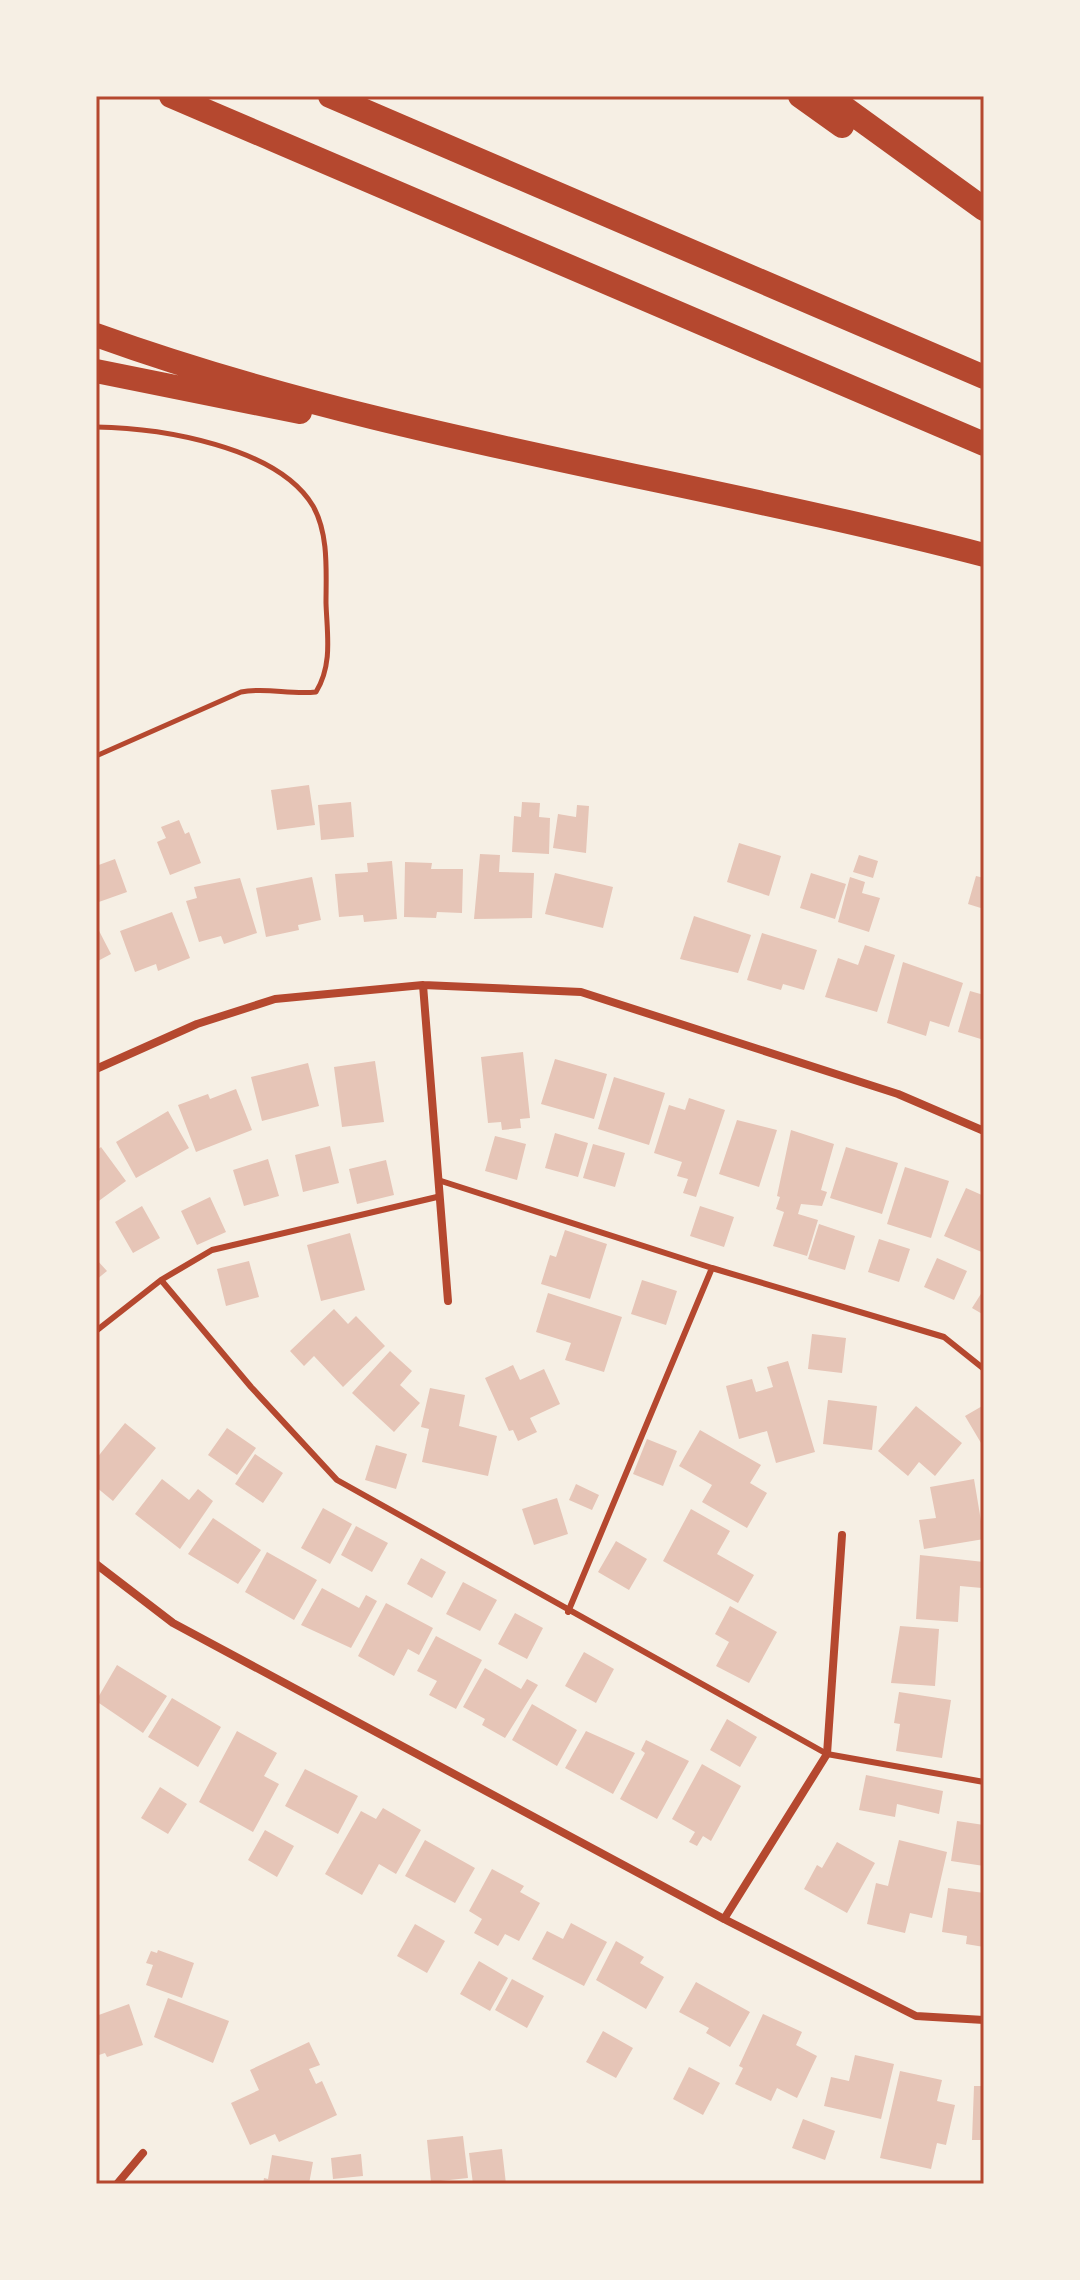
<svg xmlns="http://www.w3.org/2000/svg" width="1080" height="2280" font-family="Literata,serif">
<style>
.building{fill:#e6c5b7}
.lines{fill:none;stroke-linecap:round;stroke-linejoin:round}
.path{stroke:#b5482f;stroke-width:5}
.service{stroke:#b5482f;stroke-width:6}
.minor{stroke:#b5482f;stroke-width:8}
.motorway{stroke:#b5482f;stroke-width:24}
.neatline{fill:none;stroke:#b5482f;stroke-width:3}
</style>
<rect width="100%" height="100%" fill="#f6efe4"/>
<path class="building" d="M309,785L315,825L277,830L271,790Z
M351,802L354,837L321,840L318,805Z
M522,802L540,803L539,817L550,818L549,854L512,852L514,816L521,817Z
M577,805L589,806L586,853L553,848L558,814L576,817Z
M179,820L185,834L189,832L201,863L170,875L157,842L166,838L161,827Z
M739,843L781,856L769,896L727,882Z
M480,854L500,855L499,872L534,873L532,918L474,919Z
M859,855L878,861L873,878L853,872Z
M115,859L127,892L96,903V866Z
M392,861L397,919L364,922L363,915L339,917L335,874L368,872L367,863Z
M405,862L432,863L431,869H463L462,913L437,912L436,918L404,917Z
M555,873L613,887L603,928L545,914Z
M811,873L846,884L835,919L800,908Z
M976,876L984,878V909L968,904Z
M312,877L321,920L298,925L299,930L266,937L256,888Z
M850,877L865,882L862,893L880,898L869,932L838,922Z
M240,878L257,933L224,944L221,936L199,942L186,901L197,898L194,887Z
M172,912L190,958L158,971L156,964L135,972L120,931Z
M694,916L751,935L738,973L680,959Z
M96,925L111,954L96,962Z
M762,933L817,950L804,990L783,984L781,990L747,980Z
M865,945L895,955L877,1012L825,997L838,958L858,965Z
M903,962L963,983L949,1027L930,1021L926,1036L887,1023Z
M970,991L984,995V1040L958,1032Z
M523,1052L530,1118L520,1119L521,1128L502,1130L501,1122L488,1123L481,1057Z
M555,1059L607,1074L594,1119L541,1104Z
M375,1061L384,1122L342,1127L334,1067Z
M308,1063L319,1106L262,1121L251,1077Z
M614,1077L665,1093L649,1145L598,1129Z
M236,1089L252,1130L196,1152L178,1105L208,1094L210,1099Z
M689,1098L725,1110L696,1197L683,1193L688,1179L677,1176L682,1162L654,1153L669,1105L685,1110Z
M168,1111L189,1148L136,1178L116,1142Z
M737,1120L777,1130L759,1187L719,1174Z
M791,1130L834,1144L821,1190L827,1192L822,1206L801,1204L798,1214L818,1220L807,1256L773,1246L784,1212L776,1209L780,1197L777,1196Z
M555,1133L588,1143L578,1177L545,1168Z
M495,1136L526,1144L517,1180L485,1171Z
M593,1144L625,1153L615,1187L583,1178Z
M330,1146L339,1183L303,1192L295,1155Z
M101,1147L126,1181L96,1203V1151Z
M846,1147L898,1163L882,1214L830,1198Z
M268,1159L279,1196L244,1206L233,1170Z
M386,1160L394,1195L357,1204L349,1169Z
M905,1167L949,1181L931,1238L887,1224Z
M966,1188L984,1196V1253L944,1236Z
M210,1197L226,1232L197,1245L181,1211Z
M142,1206L160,1238L133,1253L115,1222Z
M700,1206L734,1217L724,1247L690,1236Z
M819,1224L855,1236L845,1270L808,1259Z
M565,1230L607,1244L590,1299L541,1284L550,1255L556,1257Z
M350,1233L365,1290L321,1301L307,1245Z
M879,1239L910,1249L899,1282L868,1272Z
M937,1258L967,1271L954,1300L924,1287Z
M96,1259L107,1271L96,1280Z
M249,1261L259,1297L226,1306L217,1269Z
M642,1280L677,1291L666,1325L631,1314Z
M984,1289V1315L972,1308Z
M548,1293L622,1317L604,1372L565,1360L571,1343L536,1332Z
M334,1309L348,1324L356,1316L385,1346L343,1387L314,1356L304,1366L290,1351Z
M812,1334L846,1338L842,1373L808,1369Z
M390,1351L412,1371L400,1385L420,1403L394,1432L352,1393Z
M788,1361L815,1452L776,1463L767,1431L739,1439L726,1386L752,1379L756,1392L773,1387L767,1367Z
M513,1365L520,1380L544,1369L560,1404L530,1418L537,1432L518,1441L513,1430L509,1431L485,1378Z
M430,1388L465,1395L459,1426L497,1436L488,1476L422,1462L429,1429L421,1427Z
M828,1400L877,1406L872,1450L823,1444Z
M984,1405V1448L965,1416Z
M916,1406L962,1443L935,1476L919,1462L908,1476L878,1451Z
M125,1423L156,1448L113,1501L96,1487V1459Z
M227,1428L256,1448L237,1475L208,1455Z
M700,1430L761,1465L750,1483L767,1493L747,1528L702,1502L712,1485L679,1466Z
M647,1439L677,1451L663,1486L633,1474Z
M376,1445L407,1454L396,1489L365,1480Z
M255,1454L283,1473L263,1503L235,1484Z
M162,1479L189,1500L198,1489L213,1501L180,1549L135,1514Z
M974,1479L984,1539L924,1549L919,1520L936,1518L930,1487Z
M576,1484L599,1495L592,1510L569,1500Z
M557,1498L568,1534L534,1545L522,1509Z
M323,1508L352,1524L330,1564L301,1548Z
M691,1509L730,1531L717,1554L754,1575L738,1603L663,1561Z
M213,1518L261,1550L238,1584L188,1554Z
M356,1526L388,1543L372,1572L341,1555Z
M616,1541L647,1559L629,1590L598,1572Z
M267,1552L317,1580L294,1620L245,1592Z
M920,1555L984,1562L982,1588L960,1586L958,1622L916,1619Z
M421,1558L446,1572L432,1598L407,1584Z
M463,1582L497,1600L480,1631L446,1614Z
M322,1588L359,1608L366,1595L377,1601L351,1648L301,1625Z
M386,1603L433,1628L419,1655L408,1649L394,1676L358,1656Z
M730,1606L777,1632L749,1683L716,1666L729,1642L715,1634Z
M515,1613L543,1628L527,1659L498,1644Z
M900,1626L939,1629L935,1686L891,1683Z
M436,1636L482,1660L456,1709L429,1695L437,1681L417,1671Z
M584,1652L614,1669L596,1703L565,1686Z
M117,1665L167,1696L143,1733L96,1701Z
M485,1668L521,1689L527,1679L538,1685L505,1738L482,1725L485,1719L463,1707Z
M899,1692L951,1700L942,1758L896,1751L900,1724L894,1723Z
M172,1698L221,1727L198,1767L148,1737Z
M532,1704L577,1730L557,1766L512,1740Z
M727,1719L757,1737L740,1767L710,1750Z
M237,1731L277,1753L264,1776L279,1784L253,1832L199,1802Z
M586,1731L635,1753L613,1794L565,1768Z
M646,1740L689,1761L657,1819L620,1799L645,1753L641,1750Z
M702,1764L741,1786L711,1841L703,1836L697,1846L689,1842L695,1832L672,1819Z
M305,1769L358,1796L338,1834L285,1806Z
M866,1775L943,1791L939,1814L897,1804L895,1817L859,1810Z
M160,1787L187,1804L168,1834L141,1818Z
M383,1808L421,1830L396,1874L379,1864L362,1895L325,1874L361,1811L376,1819Z
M957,1821L984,1825V1866L951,1861Z
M265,1830L294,1846L277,1877L248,1860Z
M425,1840L475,1868L455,1903L405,1876Z
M899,1840L947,1852L932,1918L910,1913L905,1933L867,1924L876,1883L888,1886Z
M837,1842L875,1863L847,1913L804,1889L817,1865L822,1868Z
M492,1869L524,1886L520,1892L540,1903L519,1941L505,1934L498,1946L474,1933L482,1919L469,1911Z
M948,1888L984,1893V1947L966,1944L967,1936L942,1932Z
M571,1923L607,1942L584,1986L532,1959L547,1931L563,1939Z
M415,1924L445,1941L427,1973L397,1956Z
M616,1941L644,1957L640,1963L664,1977L646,2009L596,1980Z
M158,1950L194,1963L182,1998L146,1985L153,1965L146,1963L151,1951L157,1953Z
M479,1961L508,1978L490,2011L460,1994Z
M512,1979L544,1996L527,2028L495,2010Z
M696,1982L750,2012L730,2047L706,2033L709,2028L679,2012Z
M168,1998L229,2021L213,2063L154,2037Z
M129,2004L143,2045L107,2057L105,2053L96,2056V2016Z
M763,2014L802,2032L796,2045L817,2056L797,2098L777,2088L771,2101L735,2084L743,2068L739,2066Z
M603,2031L633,2048L616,2078L586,2062Z
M309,2042L320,2065L309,2069L316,2084L322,2081L337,2115L279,2142L275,2134L250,2145L231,2103L259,2090L250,2070Z
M855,2055L894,2064L881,2119L824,2106L831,2077L849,2081Z
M689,2067L720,2083L703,2115L673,2099Z
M900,2071L942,2080L937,2101L955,2105L946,2145L937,2143L931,2169L880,2158Z
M974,2086H984V2140H972Z
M803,2119L835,2131L825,2160L792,2148Z
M463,2136L468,2178L431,2182L427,2140Z
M502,2149L506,2184H473L469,2153Z
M361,2154L363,2176L333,2179L331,2158Z
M272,2155L313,2162L309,2184H263L264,2178L268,2179Z"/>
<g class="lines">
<path class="path" d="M96,427C160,428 277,446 313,506C329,534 326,572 326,603C327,634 333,664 316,692C290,695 266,687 241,692L96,756"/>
<path class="service" d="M438,1180L712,1268L568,1612
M712,1268L944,1337L984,1369
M161,1280L212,1250L437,1197
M96,1331L161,1280L251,1387L337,1480L827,1754L984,1782"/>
<path class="minor" d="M423,985L448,1301
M96,1069L197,1024L275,999L423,985L581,992L898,1094L984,1131
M96,1564L173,1623L724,1919L916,2016L984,2020
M724,1919L827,1754L842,1535
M117,2184L143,2153"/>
<path class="motorway" d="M171,96L984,444
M330,96L984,377
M800,96L842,126
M828,96L984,209
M96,335C384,439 689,478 984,555
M96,371L300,412"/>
</g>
<rect width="1080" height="2280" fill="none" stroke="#f6efe4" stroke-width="196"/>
<rect x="98" y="98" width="884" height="2084" class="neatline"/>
</svg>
